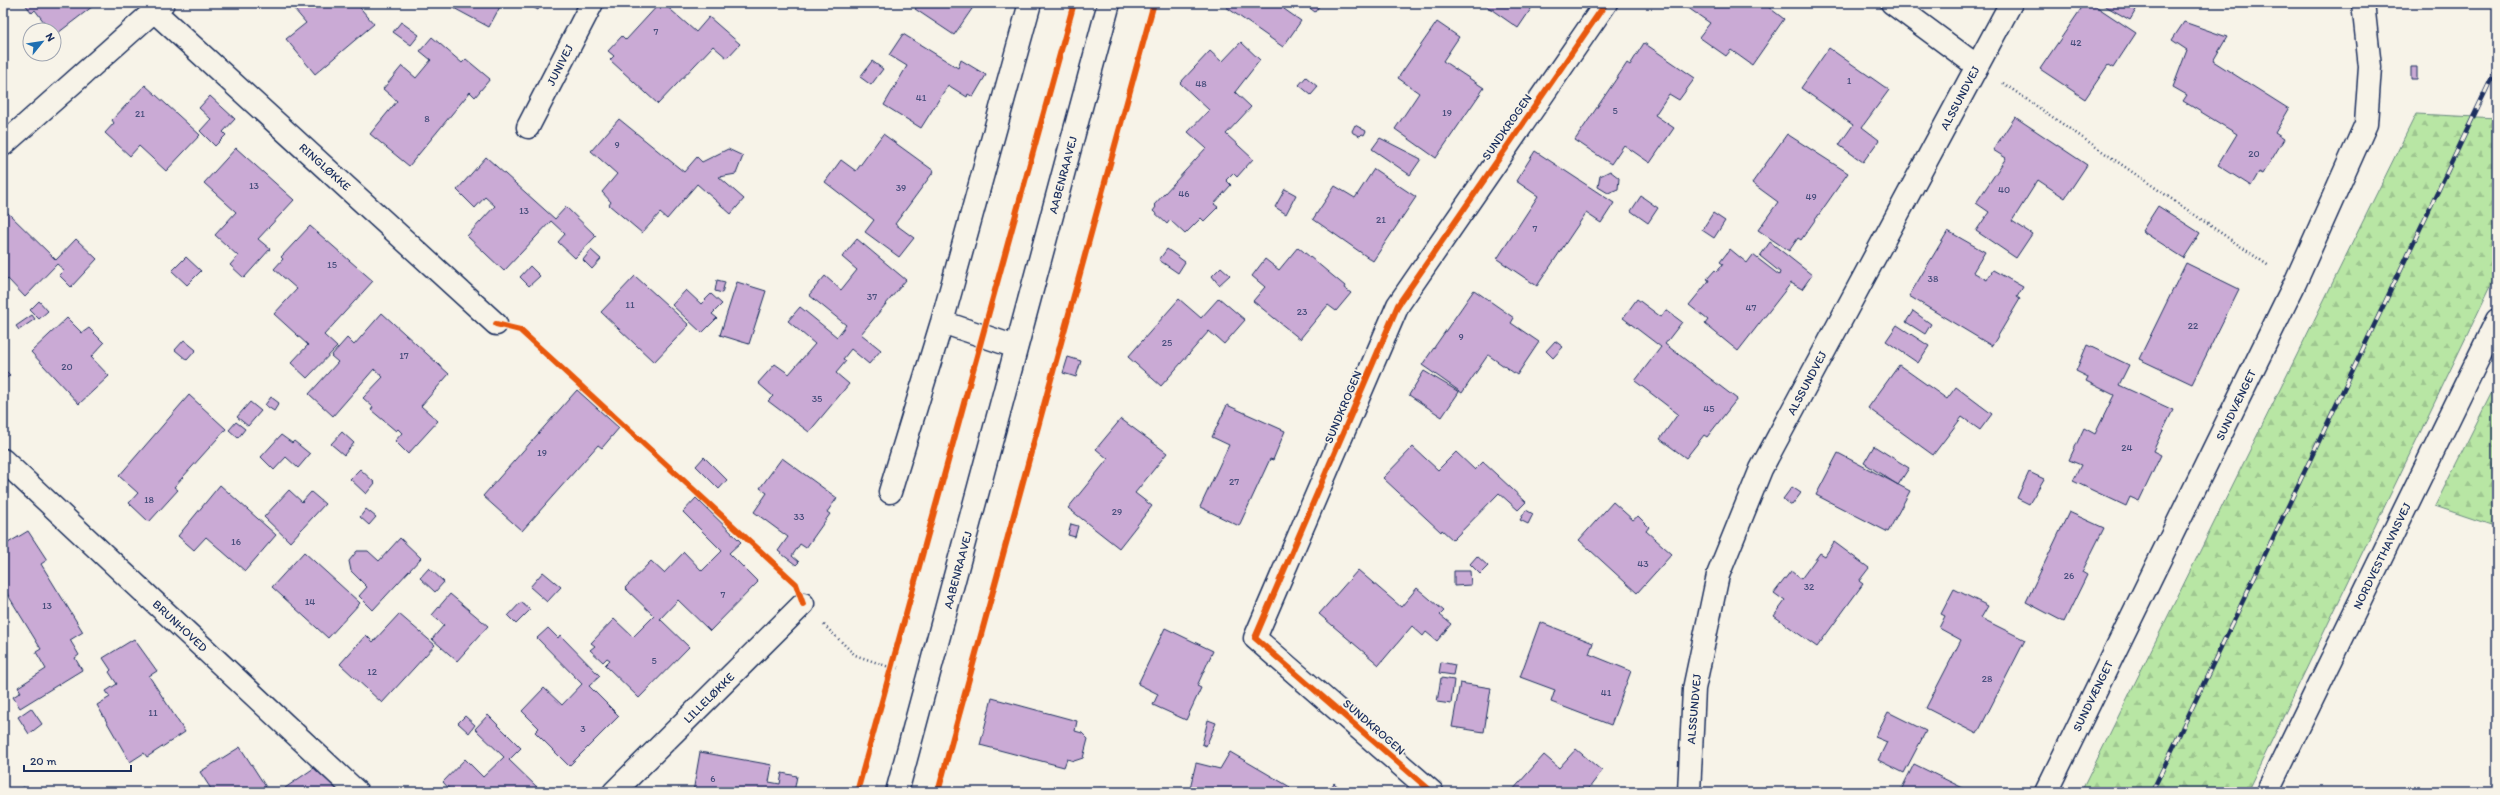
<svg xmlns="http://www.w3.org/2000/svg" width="2500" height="795" font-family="Itim,sans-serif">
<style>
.forest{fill:url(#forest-firs);stroke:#6a8a81}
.building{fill:#caaad5;stroke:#1b2f5e}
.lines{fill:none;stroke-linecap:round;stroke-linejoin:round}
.street-casing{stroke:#1b2f5e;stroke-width:25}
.secondary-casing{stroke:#1b2f5e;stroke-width:25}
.path{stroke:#1b2f5e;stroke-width:2.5;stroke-dasharray:1 3;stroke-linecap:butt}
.street{stroke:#f7f3e8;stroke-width:22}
.secondary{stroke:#f7f3e8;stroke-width:22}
.rail-casing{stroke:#1b2f5e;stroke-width:4.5}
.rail{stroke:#f7f3e8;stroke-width:3;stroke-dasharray:9;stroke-linecap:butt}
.cycleway-casing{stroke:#f7f3e8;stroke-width:8}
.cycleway{stroke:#e8590c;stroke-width:6}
.labels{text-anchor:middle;stroke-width:3.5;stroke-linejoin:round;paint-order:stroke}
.number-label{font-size:10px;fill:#474e7c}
.street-label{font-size:12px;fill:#1b2f5e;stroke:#f7f3e8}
</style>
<defs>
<pattern id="forest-firs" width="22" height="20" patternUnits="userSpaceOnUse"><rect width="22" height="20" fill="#b8e6a4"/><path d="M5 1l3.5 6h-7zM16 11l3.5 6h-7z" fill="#9ec690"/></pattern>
</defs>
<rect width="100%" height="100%" fill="#f7f3e8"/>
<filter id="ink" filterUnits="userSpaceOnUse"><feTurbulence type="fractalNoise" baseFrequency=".025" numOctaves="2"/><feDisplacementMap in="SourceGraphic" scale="8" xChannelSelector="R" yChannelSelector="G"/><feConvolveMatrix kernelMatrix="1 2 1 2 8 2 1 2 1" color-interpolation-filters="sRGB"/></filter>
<g filter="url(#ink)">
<path class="forest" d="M2416,114L2497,118V273L2247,792H2081Z
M2497,382V527L2435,506Z"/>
<path class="building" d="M24,3H97L54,36V30H50L35,10L32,13Z
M289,3H356L374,24L315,74L286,39L306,23Z
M452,3H502L489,27L450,6Z
M525,3H541L538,10Z
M660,3H663L696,32L709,17L740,44L727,58L713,46L658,104L610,60L614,56L608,51L622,36L626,40Z
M920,3H976L954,35L915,9Z
M1229,3H1288L1284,9L1301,21L1283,47L1226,7Z
M1303,3H1321L1315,12Z
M1482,3H1535L1518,28Z
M1681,3H1763L1784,19L1752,65L1731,50L1726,56L1699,37L1710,23Z
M2085,3H2091L2136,33L2113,68L2108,65L2085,99L2040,69Z
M2100,3H2140L2130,20Z
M401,22L419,35L411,45L393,32Z
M1437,22L1459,37L1443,61L1484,88L1436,158L1395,129L1419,93L1398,78Z
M2184,22L2227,37L2213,61L2289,109L2275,133L2284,139L2263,174L2259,172L2251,186L2218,165L2237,134L2183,101L2187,95L2173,87L2187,50L2172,40Z
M903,34L958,68L961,60L986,75L973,97L968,94L967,97L948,85L921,128L884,105L907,66L889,55Z
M432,37L462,63L466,59L490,79L475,97L470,92L409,166L370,134L397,101L383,89L402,66L416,78L431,60L420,51Z
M1241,42L1260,60L1235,92L1251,107L1226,134L1253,159L1237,177L1233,173L1226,180L1231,185L1214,204L1218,207L1204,221L1201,218L1185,234L1170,220L1167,224L1153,211L1156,207L1154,205L1206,148L1188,132L1209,110L1180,83L1210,51L1222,62Z
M1644,43L1695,78L1679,100L1669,94L1655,115L1674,128L1650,163L1624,145L1611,164L1575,140L1627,63L1630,65Z
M1829,48L1889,90L1862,127L1879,140L1863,162L1839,145L1853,125L1801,88Z
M872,61L883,69L871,85L860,77Z
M2411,67H2417V79H2411Z
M1306,77L1318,87L1311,95L1299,85Z
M145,85L200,135L166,171L139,146L130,156L105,133L114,123L112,120Z
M210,96L235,119L223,132L226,135L215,146L200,131L211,119L199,108Z
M2015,117L2087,165L2065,198L2038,180L2012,221L2032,234L2016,258L1976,231L1989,212L1976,203L2006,158L1993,150Z
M619,119L684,172L697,157L702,162L728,149L743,156L736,174L719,177L744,199L731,214L697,184L667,219L660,213L642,233L609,205L611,202L602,192L617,174L591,151Z
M1355,125L1366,131L1364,135L1362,134L1360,136L1353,133L1352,131Z
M883,134L934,171L895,224L914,238L899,257L865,232L874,220L825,182L841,160L856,171Z
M1787,134L1848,173L1801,240L1798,238L1789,251L1758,230L1778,202L1752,183Z
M1380,138L1421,159L1410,175L1372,149Z
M236,148L294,200L258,239L270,249L244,278L230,265L238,256L215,235L236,212L204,183Z
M1535,151L1614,203L1601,223L1586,213L1537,286L1497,259L1538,196L1516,181Z
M486,157L555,219L566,207L596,236L575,258L558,242L565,234L551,221L504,271L467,236L495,206L485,197L475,208L457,190Z
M1374,169L1416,197L1373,261L1313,219L1335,186L1355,198Z
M1610,171L1619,178L1618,189L1608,193L1598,187L1600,176Z
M1285,189L1296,195L1286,214L1275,207Z
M1641,196L1658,208L1648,223L1631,211Z
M2158,206L2200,233L2184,258L2142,231Z
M4,209L56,260L76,239L97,259L71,287L59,275L64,270L57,264L25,297L8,279L3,284Z
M1713,213L1725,221L1714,238L1702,230Z
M310,226L373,281L324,335L337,347L307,378L291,363L308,345L274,314L297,289L274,269L283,259L281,257Z
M1948,231L1985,252L1973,272L1987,280L1993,270L2023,287L2017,297L2020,299L1992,346L1909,296Z
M857,239L906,280L861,334L881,350L869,364L851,349L843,359L846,361L836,373L849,384L809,432L768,401L773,396L758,383L775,364L789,374L815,344L788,321L800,307L837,337L846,325L809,295L825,276L841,290L857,270L842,257Z
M1770,242L1812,275L1802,289L1791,283L1738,351L1705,324L1708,320L1689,305L1708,282L1709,280L1707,279L1715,270L1717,272L1723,264L1720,262L1730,249L1747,263L1753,255L1779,275L1780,272L1760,256Z
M1298,247L1345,286L1344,288L1351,293L1336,311L1328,305L1300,339L1253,301L1265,287L1252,276L1265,259L1279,270Z
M1167,249L1185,262L1178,273L1159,260Z
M591,250L601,259L592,269L583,260Z
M186,257L201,271L187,285L172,271Z
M2186,263L2239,289L2192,384L2139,359Z
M530,266L540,276L529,286L520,277Z
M1221,267L1230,275L1219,285L1212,276Z
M635,276L689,325L654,362L601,312Z
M717,280L725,282L722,293L715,291Z
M737,282L766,291L749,344L720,335Z
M686,290L701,304L711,294L722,304L712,314L717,318L702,333L672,305Z
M1474,290L1514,318L1511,323L1539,342L1517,375L1488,355L1462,393L1422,365Z
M1219,298L1245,320L1224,344L1209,331L1161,386L1128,357L1179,299L1201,318Z
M1637,299L1661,317L1666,310L1682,322L1665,344L1737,399L1707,437L1704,435L1686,458L1660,439L1678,414L1635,381L1661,347L1623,318Z
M39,301L48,311L39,319L30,310Z
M1913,311L1931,324L1925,334L1906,322Z
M382,313L449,374L421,406L438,421L408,454L395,441L402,433L398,429L396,431L371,410L373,407L363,398L383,377L374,369L333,416L309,394L338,362L331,356L347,338L354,345Z
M32,315L35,319L19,330L16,326Z
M67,318L82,333L89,328L104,343L91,357L109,376L79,404L31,352Z
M1897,325L1929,346L1918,363L1886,341Z
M184,340L196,350L187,360L175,350Z
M1555,341L1563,347L1553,358L1546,351Z
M2087,345L2129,365L2119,385L2173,410L2153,451L2161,455L2139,501L2130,497L2126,506L2073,481L2081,465L2069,460L2084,428L2095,434L2114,395L2086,381L2088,377L2076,371Z
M1068,357L1081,361L1076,377L1063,373Z
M1899,365L1947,399L1956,387L1992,414L1980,430L1962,417L1933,455L1868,408Z
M3,368L10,375L3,381Z
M1424,371L1459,392L1442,417L1409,395Z
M577,390L619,428L602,448L598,445L522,531L483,496Z
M189,395L226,429L174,487L178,490L149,522L129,503L138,493L119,476Z
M271,397L279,403L274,411L265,405Z
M250,402L261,411L248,426L237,417Z
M1227,405L1285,431L1273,460L1270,459L1239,526L1200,507L1229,445L1212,437Z
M1121,419L1167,453L1135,493L1152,506L1119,548L1068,508L1108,459L1096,449Z
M236,422L245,429L238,438L229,430Z
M342,432L354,443L344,455L331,444Z
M281,435L292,443L294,441L310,454L298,468L286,457L274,470L261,457Z
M1874,446L1909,468L1898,485L1864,463Z
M1413,447L1438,470L1456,452L1475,470L1483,462L1526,502L1518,510L1499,493L1453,540L1442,530L1441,532L1383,478Z
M1838,453L1910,491L1888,532L1816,495Z
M704,457L727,480L719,489L696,466Z
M782,458L837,498L827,512L830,514L806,548L800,544L792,556L799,562L796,565L778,551L788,537L754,512L767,493L760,488Z
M360,469L375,483L366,494L350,479Z
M2029,472L2044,479L2029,504L2017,498Z
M220,485L276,535L245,571L206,537L194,550L178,536Z
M1792,487L1801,493L1792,505L1783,499Z
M289,490L302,502L311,492L325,504L290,542L264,517Z
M696,498L741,542L729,553L758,582L710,631L678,600L660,619L689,647L639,698L605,665L610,660L607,658L603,662L590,650L595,646L591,643L614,619L633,637L654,616L625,588L651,561L664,573L684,552L702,571L722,551L683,512Z
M1613,502L1633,520L1638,516L1649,527L1646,531L1672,554L1637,593L1579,540Z
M366,509L376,517L369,525L360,517Z
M1526,510L1533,514L1528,524L1520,520Z
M2069,512L2104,528L2082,572L2087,575L2064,622L2026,602Z
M1071,524L1078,526L1075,537L1068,535Z
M28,531L47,560L41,564L83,632L70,640L79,655L75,658L82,670L20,708L13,697L21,692L18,687L46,669L36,652L41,649L3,587V546Z
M400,538L421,558L373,610L359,596L367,587L351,571L349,561L357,551H368L379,561Z
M1834,542L1869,568L1859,581L1863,584L1817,647L1774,616L1785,601L1774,593L1791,571L1801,579L1820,553L1825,556Z
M304,552L360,603L328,638L272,587Z
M1477,556L1488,566L1480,574L1470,564Z
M429,568L444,582L435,592L420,578Z
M1358,570L1401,607L1417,588L1444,611L1440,615L1451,624L1437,641L1426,632L1423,636L1412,626L1379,665L1319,614Z
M1454,571H1470L1471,585L1454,586Z
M543,572L561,587L547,602L530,587Z
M1954,589L1988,606L1981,618L2025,640L1977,734L1926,708L1961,640L1939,628L1945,616L1941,614Z
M450,594L488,626L457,661L432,639L444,625L432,615Z
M521,602L530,610L516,624L508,616Z
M399,614L435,645L382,703L340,664L366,635L373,642Z
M1540,622L1593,643L1589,654L1631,671L1611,725L1551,702L1555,690L1520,677Z
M548,628L558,638L560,635L600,676L589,686L619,716L569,766L535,732L539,728L522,711L544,688L562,705L582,684L537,638Z
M1165,628L1213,651L1197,686L1201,688L1186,720L1153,705L1158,694L1138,684Z
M134,639L157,671L149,676L185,732L147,757L144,753L130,762L97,705L110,697L106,691L117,684L109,672L111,670L103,658Z
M1441,662L1455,665L1453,675L1439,673Z
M1441,678L1454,680L1451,704L1437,702Z
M1460,683L1491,688L1484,732L1452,727Z
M992,698L1077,721L1075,731L1082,733L1088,739L1083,758L1074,761L1067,759L1064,767L980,745Z
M31,708L42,724L29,734L18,717Z
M1888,712L1926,731L1904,773L1878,760L1887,742L1875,737Z
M488,715L521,748L509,760L539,789L536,792H452L443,782L465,759L483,777L504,757L475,729Z
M465,716L475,725L469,733L458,723Z
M1208,720L1216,723L1206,746L1202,744Z
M240,747L266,787L260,790L262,792H213L200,772Z
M1576,749L1602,771L1586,792H1511L1544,755L1559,768Z
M700,752L772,765L769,782L780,784L782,773L797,776L794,792H693Z
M1230,752L1290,787L1286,792H1189L1196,763L1220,769Z
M1914,764L1967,790L1965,792H1900Z
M314,768L340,792H286L285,788Z
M1334,783L1344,792H1328Z
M24,787L27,792H15Z
M1099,788L1113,791V792H1098Z"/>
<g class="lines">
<defs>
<path id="street" d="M1892,3L1977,66
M154,11L496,324
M528,127L592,3
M3,145L163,3
M942,322L1016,347
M3,460L357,792
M890,492L942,322L1030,3
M614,792L803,604
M1432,792L1255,638L1398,305L1606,3
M1689,792L1694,689L1718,575L1761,469L2011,3
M2046,792L2295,283L2366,124L2370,67L2363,3
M2267,792L2497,320"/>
<path id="secondary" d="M897,792L1109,3"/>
</defs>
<use href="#street" class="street-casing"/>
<use href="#secondary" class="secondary-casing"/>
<path class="path" d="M2003,83L2269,266
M824,625L855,655L889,667L899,668"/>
<use href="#street" class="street"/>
<use href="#secondary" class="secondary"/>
<defs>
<path id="rail" d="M2152,792L2497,67"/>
</defs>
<use href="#rail" class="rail-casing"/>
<use href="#rail" class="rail"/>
<defs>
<path id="cycleway" d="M496,324L520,330L796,584L803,604
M857,792L1074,3
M938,792L1154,3
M1432,792L1255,638L1398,305L1606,3"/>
</defs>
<use href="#cycleway" class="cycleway-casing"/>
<use href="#cycleway" class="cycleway"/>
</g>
</g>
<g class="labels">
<g class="number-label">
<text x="656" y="35">7</text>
<text x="2076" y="46">42</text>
<text x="1849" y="84">1</text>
<text x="1201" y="87">48</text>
<text x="921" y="101">41</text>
<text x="1615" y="114">5</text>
<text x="1447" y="116">19</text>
<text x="140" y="117">21</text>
<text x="427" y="122">8</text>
<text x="617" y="148">9</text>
<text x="2254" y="157">20</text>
<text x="254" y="189">13</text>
<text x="901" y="191">39</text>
<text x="2004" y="193">40</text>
<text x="1184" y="197">46</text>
<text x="1811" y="200">49</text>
<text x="524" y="214">13</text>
<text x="1381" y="223">21</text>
<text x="1535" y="232">7</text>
<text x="332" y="268">15</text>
<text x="1933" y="282">38</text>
<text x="872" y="300">37</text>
<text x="630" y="308">11</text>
<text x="1751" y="311">47</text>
<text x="1302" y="315">23</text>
<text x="2193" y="329">22</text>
<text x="1461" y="340">9</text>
<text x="1167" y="346">25</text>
<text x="404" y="359">17</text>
<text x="67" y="370">20</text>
<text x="817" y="402">35</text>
<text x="1709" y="412">45</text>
<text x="2127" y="451">24</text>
<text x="542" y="456">19</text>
<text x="1234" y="485">27</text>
<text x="149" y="503">18</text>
<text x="1117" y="515">29</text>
<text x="799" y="520">33</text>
<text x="236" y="545">16</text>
<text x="1643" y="567">43</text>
<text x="2069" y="579">26</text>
<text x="1809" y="590">32</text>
<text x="723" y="598">7</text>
<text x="310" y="605">14</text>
<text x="47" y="609">13</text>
<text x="654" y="664">5</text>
<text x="372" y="675">12</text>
<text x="1987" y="682">28</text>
<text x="1606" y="696">41</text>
<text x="153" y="716">11</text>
<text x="583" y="732">3</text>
<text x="713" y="782">6</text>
</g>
<g class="street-label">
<text transform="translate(560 65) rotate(-63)" y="4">JUNIVEJ</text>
<text transform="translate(1960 98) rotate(-62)" y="4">ALSSUNDVEJ</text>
<text transform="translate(1507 127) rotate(-55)" y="4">SUNDKROGEN</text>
<text transform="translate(325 167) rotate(42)" y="4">RINGLØKKE</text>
<text transform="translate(1063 175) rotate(-75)" y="4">AABENRAAVEJ</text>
<text transform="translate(1807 383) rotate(-62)" y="4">ALSSUNDVEJ</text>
<text transform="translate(2236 405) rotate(-64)" y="4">SUNDVÆNGET</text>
<text transform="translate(1343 407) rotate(-67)" y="4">SUNDKROGEN</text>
<text transform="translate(2382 556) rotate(-64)" y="4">NORDVESTHAVNSVEJ</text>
<text transform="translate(958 570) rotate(-75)" y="4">AABENRAAVEJ</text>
<text transform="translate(180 626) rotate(43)" y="4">BRUNHOVED</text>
<text transform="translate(2093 696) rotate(-64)" y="4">SUNDVÆNGET</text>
<text transform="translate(709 698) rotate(-45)" y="4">LILLELØKKE</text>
<text transform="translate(1694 709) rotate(-85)" y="4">ALSSUNDVEJ</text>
<text transform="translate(1374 727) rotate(41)" y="4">SUNDKROGEN</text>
</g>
</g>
<rect width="2500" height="795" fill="none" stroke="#f7f3e8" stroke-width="16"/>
<rect x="8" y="8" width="2484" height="779" fill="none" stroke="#1b2f5e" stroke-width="1.5" filter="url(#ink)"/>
<g transform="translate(42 42) rotate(60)"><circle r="19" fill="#f7f3e8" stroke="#9fa5b1"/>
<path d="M0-3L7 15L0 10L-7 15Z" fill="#1f6fb2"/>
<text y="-6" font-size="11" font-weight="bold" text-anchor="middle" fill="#1b2f5e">N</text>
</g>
<path d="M24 765v6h107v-6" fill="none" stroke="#1b2f5e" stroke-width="2"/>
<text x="30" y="765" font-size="12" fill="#1b2f5e" stroke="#f7f3e8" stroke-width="3" paint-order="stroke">20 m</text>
</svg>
